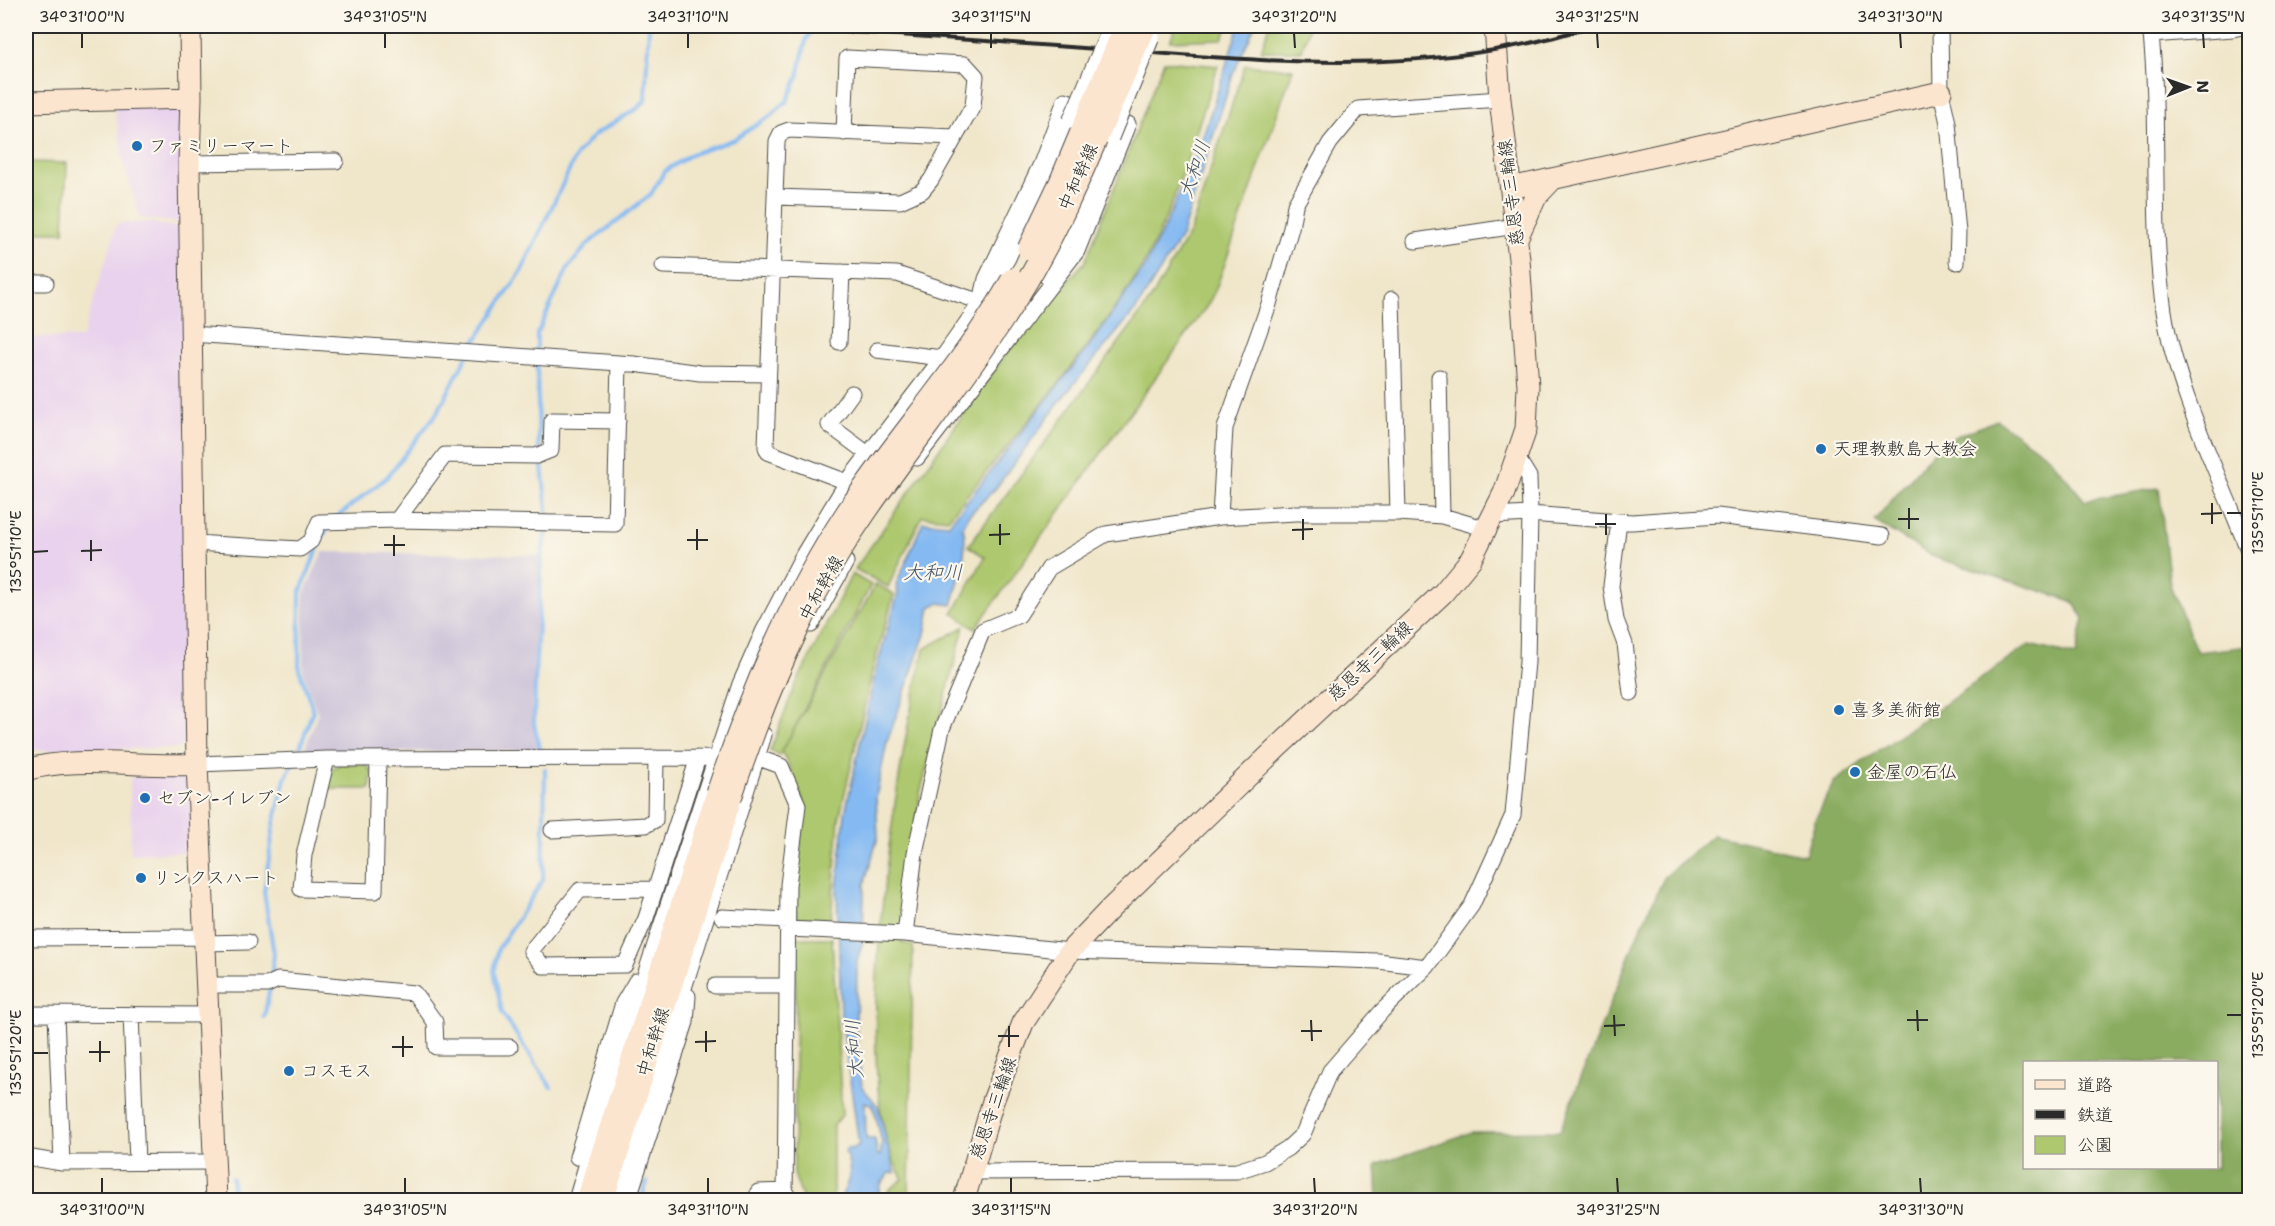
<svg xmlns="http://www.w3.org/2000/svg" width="2275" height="1226" font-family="'Shantell Sans','Klee One',sans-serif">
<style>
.built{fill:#e9d2ed}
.industrial{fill:#c9bfd7}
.green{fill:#adc86e;stroke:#6c7a4c;stroke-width:1.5}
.forest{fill:#8aac61;stroke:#5a6c46;stroke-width:1.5;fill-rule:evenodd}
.water{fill:#84b9f2;stroke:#58728e;stroke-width:1.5;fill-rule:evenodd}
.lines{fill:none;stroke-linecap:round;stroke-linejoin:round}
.stream{stroke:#84b9f2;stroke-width:4}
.street-casing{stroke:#494743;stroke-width:17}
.secondary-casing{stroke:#494743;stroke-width:23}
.street{stroke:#fff;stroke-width:15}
.secondary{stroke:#fce5cf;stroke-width:21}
.rail{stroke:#2b2b2b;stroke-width:4}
.street-bridge-casing{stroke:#494743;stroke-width:17;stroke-linecap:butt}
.secondary-bridge-casing{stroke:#494743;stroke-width:23;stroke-linecap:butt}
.street-bridge{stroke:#fff;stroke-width:15}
.secondary-bridge{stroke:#fce5cf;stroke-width:21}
.ticks{fill:none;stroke:#2b2b2b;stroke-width:2}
.poi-dot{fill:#1f6fb2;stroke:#fbf7ec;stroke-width:2}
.labels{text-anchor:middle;stroke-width:4.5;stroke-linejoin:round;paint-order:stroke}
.poi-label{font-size:18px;fill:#2b2b2b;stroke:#fbf7ec;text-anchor:start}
.street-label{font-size:18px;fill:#2b2b2b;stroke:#fbf7ec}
.water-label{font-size:20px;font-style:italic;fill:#465667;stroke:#fbf7ec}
.neatline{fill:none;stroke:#2b2b2b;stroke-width:2}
.ticks-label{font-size:15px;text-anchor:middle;fill:#2b2b2b}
</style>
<rect width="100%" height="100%" fill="#fbf7ec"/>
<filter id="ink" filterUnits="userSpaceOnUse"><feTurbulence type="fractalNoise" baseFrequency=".0167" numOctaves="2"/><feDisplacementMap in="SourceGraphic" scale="12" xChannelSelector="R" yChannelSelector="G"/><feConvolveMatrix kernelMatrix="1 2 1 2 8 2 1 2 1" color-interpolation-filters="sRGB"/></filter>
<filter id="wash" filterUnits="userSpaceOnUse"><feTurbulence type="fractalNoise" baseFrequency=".008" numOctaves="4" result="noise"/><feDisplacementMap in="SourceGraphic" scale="24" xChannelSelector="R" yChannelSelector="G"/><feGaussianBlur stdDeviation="1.35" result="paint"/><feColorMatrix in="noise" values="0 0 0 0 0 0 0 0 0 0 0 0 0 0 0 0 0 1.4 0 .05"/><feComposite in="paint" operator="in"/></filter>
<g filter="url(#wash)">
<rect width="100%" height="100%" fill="#f0e6ca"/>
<path class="built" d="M114,104L182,106L183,223L140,218L124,164Z
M148,222L182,228L185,380V740L180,748L35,750L26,756V337L82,338L117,224Z
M191,775L193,852L131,854L130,777Z"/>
<path class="industrial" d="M323,552L540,555L532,711L537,750L303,753L318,714L303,672L304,594Z"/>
<path class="green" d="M1176,26H1228L1222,39L1170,41Z
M1269,26H1309L1302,51H1261Z
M1164,61L1218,66C1195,132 1173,219 1135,278C1082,361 1010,441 948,519L922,516L888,587L855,569L1026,325L1085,262Z
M1245,65L1293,69L1216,289L1207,306L975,629L953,613L985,557L968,546L1149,302L1190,232Z
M26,162L67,163L64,232H26Z
M852,574L871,585L782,751L876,584L894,594L873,668L839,819L831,919L796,918L794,894L804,803L786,759L781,752L780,755L770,751L794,688Z
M964,627L920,794L902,943L913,945L909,1200H883L890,1189L903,1179C842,1089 898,756 924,649Z
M340,764H366L372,773L370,789H327L332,769Z
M796,938H832L842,1115L833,1127V1200H803L794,1174Z"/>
<path class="forest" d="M1997,420L2050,458L2085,501L2159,488L2170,585L2197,652L2249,646V728L2245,731L2250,744L2249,1200H1378L1376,1165L1472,1132L1560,1131L1639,931L1665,876L1713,835L1805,855L1816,818L1834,782L2029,645L2076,656L2084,618L2072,601L1934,557L1874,521L1942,442ZM2024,1062H2216V1168H2024Z"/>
<path class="water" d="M1239,26H1255L1233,74L1181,237L1137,308L1064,396L996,488L968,516L963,527C969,549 958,584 952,605L938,603L930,607L925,634L887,742L876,797L878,837L864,885L863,941L857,962L856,1030L862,1087L878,1106L895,1173H889L881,1184L877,1200H840C849,1180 854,1174 845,1152L847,1148L852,1149L859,1145L841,1015L837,890L845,813L876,670L898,593L896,585L923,522L949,524L1088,348L1144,268L1164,228L1200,145ZM865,1102L873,1105L882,1142L880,1156L877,1154L875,1139H866Z"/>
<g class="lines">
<path class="stream" d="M470,349L521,272L577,154L594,135L638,108L645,101L649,26
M537,349V334L568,268L588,244L651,194L665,171L692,154L733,140L769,117L787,101L798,77L806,40L814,26
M537,365L539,450
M541,458L548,519
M336,518L387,477L437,413L467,356
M540,749L534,724L535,680L542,552L548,526
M297,756L313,710L299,669L300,593L323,535L330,526
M545,769L543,880L498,949L494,971L502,1013L551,1087
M271,978L274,954L264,892L274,824L285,779L292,765
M264,1017L270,988
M232,1178L233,1200
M641,1200L647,1182"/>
</g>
</g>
<g filter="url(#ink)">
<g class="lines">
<defs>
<path id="street" d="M1940,26L1941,92L1948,123L1958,232L1957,262
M2150,26C2161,120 2150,217 2164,311C2176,390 2221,479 2250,555
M2151,35L2233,29L2246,26
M189,163L336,161
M775,197L900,201L922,191L931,180L973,106L976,76L965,64L847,58L844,133
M1415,241L1516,226
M663,266L897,274L981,302L1008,258L1070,121
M1047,277L1092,187L1111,138
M26,283H46
M1392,299L1398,513
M191,334L634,364L700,373L768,374
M839,342L842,272
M877,350L942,358
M1439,377L1442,516
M852,393L829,425L868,454
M847,482L768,452L766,447L777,141L781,133L789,130L955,137
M1493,516L1530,514L1632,522L1717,516L1882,536
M397,520L445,455L536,456L551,450L552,420L618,421
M1619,521L1611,586L1616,620L1625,644L1631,693
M1487,529L1442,516L1398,513H1296L1220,517L1225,428L1269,304L1291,228L1295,205L1330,143L1358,109L1500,99
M194,543L300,549L311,541L319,522L397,520L615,524L619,363
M811,625L846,562
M756,757L781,766L798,805L788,885L785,1200
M327,759L304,855L301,889L375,891L378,760
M197,764L327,759L714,758
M552,830L646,825L655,820L656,758
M655,889L580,890L531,951L543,966L625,965L646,918L698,758
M722,917L787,920
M787,929L905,934L1070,951L1378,961L1427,967
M905,934L915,853L942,729L983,630L1019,615L1049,568L1106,534L1220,517
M26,938L205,937
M205,943L248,942
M206,985H267L278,980L414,993L435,1022L436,1047H510
M715,986H786
M26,1014L207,1015
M131,1014L137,1162
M56,1015L62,1163
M26,1157L62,1163L214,1162
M577,1157L623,1003L636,981
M972,1172L1237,1171L1265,1162L1288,1148L1303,1134L1330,1071L1382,1011L1427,967L1472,905L1513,815L1527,662L1530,514L1529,477L1518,459
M758,1192L786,1191
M576,1200L617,1061L740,684L763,632L803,555L847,482L942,358L981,302L986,279L1041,164L1065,100L1128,124L1077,251L917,458
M617,1200L764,735
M628,1200L686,1022L688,996"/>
<path id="secondary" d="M190,26L191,98
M26,102L191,98L189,163L197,764L216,1200
M1511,188L1941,92
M1518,236L1536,197L1551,181
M26,770C73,755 145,768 197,764
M587,1200L717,793
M603,1200L731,798
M964,1200L993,1101L1023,1023L1070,951L1111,908L1277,748L1443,593L1471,559L1504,493L1526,429L1528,386L1519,259L1500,99L1495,26"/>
</defs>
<use href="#street" class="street-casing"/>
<use href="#secondary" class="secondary-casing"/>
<use href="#street" class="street"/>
<use href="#secondary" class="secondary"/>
<path class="rail" d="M753,26C876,33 1000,42 1124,51C1280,62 1440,77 1591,26"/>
<defs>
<path id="street-bridge" d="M1070,121L1111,26
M1111,138L1152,37"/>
<path id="secondary-bridge" d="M1028,249L1060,182L1125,26
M717,793C750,694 789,600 846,513C898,435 967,360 1012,279
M731,798C764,699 804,602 864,515C915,440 973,370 1020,293C1072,209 1105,115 1146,26"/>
</defs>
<use href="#street-bridge" class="street-bridge-casing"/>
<use href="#secondary-bridge" class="secondary-bridge-casing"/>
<use href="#street-bridge" class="street-bridge"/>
<use href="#secondary-bridge" class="secondary-bridge"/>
</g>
</g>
<path class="ticks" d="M82,33V48M385,33V48M688,33V48M991,33V48M1294,33L1295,48M1597,33L1598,48M1900,33L1901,48M2203,33L2204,48M2212,503V524M1909,508V529M2227,513H2242M1606,514V535M2201,514L2222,513M1303,519V540M1898,519H1919M1000,524V545M1595,524H1616M697,529V550M1292,530L1313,529M394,535V556M989,535L1010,534M91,540V561M687,540H708M384,545H405M81,551L102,550M33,552L48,551M1917,1010L1918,1031M1614,1015L1615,1036M2227,1015H2242M1311,1020L1312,1041M1907,1020H1928M1009,1026V1047M1604,1026L1625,1025M706,1031V1052M1301,1031H1322M403,1036V1057M998,1036H1019M100,1041V1062M695,1042L716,1041M392,1047H413M89,1052H110M33,1053H48M102,1178V1193M405,1178V1193M708,1178V1193M1011,1178V1193M1314,1178L1315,1193M1617,1178L1618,1193M1920,1178L1921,1193"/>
<g class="poi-dot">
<circle cx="137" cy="146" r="6"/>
<circle cx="1821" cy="449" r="6"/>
<circle cx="1839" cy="710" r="6"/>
<circle cx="1855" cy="772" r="6"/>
<circle cx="145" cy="798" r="6"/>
<circle cx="141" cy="878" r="6"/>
<circle cx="289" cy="1071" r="6"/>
</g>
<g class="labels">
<g class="poi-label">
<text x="149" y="152">ファミリーマート</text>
<text x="1833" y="455">天理教敷島大教会</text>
<text x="1851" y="716">喜多美術館</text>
<text x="1867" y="778">金屋の石仏</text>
<text x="157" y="804">セブン-イレブン</text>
<text x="153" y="884">リンクスハート</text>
<text x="301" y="1077">コスモス</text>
</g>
<g class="street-label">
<text transform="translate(1078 177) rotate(-66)" y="6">中和幹線</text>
<text transform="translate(1511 193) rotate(-97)" y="6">慈恩寺三輪線</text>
<text transform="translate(821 588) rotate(-61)" y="6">中和幹線</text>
<text transform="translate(1370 661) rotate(-43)" y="6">慈恩寺三輪線</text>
<text transform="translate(653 1042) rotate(-73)" y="6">中和幹線</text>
<text transform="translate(993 1108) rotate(-71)" y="6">慈恩寺三輪線</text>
</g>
<g class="water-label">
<text transform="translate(1194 169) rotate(-71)" y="7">大和川</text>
<text x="933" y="579">大和川</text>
<text transform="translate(854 1049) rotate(-94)" y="7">大和川</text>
</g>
</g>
<rect width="2275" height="1226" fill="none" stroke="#fbf7ec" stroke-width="66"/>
<rect x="2023" y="1061" width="195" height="108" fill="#fbf7ec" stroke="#a8a59f" stroke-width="1.5"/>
<rect x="2035" y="1080" width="30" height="9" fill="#fce5cf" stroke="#a8a59f" stroke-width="1.5"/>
<text x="2077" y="1091" font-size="18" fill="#2b2b2b">道路</text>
<rect x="2035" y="1110" width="30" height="9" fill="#2b2b2b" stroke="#a8a59f" stroke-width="1.5"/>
<text x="2077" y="1121" font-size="18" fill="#2b2b2b">鉄道</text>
<rect x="2035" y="1136" width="30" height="18" fill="#adc86e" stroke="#a8a59f" stroke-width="1.5"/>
<text x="2077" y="1151" font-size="18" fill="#2b2b2b">公園</text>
<g transform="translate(2188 87) rotate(89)" stroke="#fbf7ec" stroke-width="4.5" paint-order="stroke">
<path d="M0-4.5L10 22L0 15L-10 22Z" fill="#2b2b2b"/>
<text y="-9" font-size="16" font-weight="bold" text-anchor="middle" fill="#2b2b2b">N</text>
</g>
<rect x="33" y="33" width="2209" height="1160" class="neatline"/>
<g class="ticks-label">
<text x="82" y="22">34°31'00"N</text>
<text x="385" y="22">34°31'05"N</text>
<text x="688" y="22">34°31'10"N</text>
<text x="991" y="22">34°31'15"N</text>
<text x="1294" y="22">34°31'20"N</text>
<text x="1597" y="22">34°31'25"N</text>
<text x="1900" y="22">34°31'30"N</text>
<text x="2203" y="22">34°31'35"N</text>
<text transform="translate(2258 513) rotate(-90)" y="5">135°51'10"E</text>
<text transform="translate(16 552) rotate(-90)" y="5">135°51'10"E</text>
<text transform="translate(2258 1015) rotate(-90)" y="5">135°51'20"E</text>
<text transform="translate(16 1053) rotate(-90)" y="5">135°51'20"E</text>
<text x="102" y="1215">34°31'00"N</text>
<text x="405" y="1215">34°31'05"N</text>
<text x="708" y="1215">34°31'10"N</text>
<text x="1011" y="1215">34°31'15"N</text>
<text x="1315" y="1215">34°31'20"N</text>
<text x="1618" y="1215">34°31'25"N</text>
<text x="1921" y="1215">34°31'30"N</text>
</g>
</svg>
